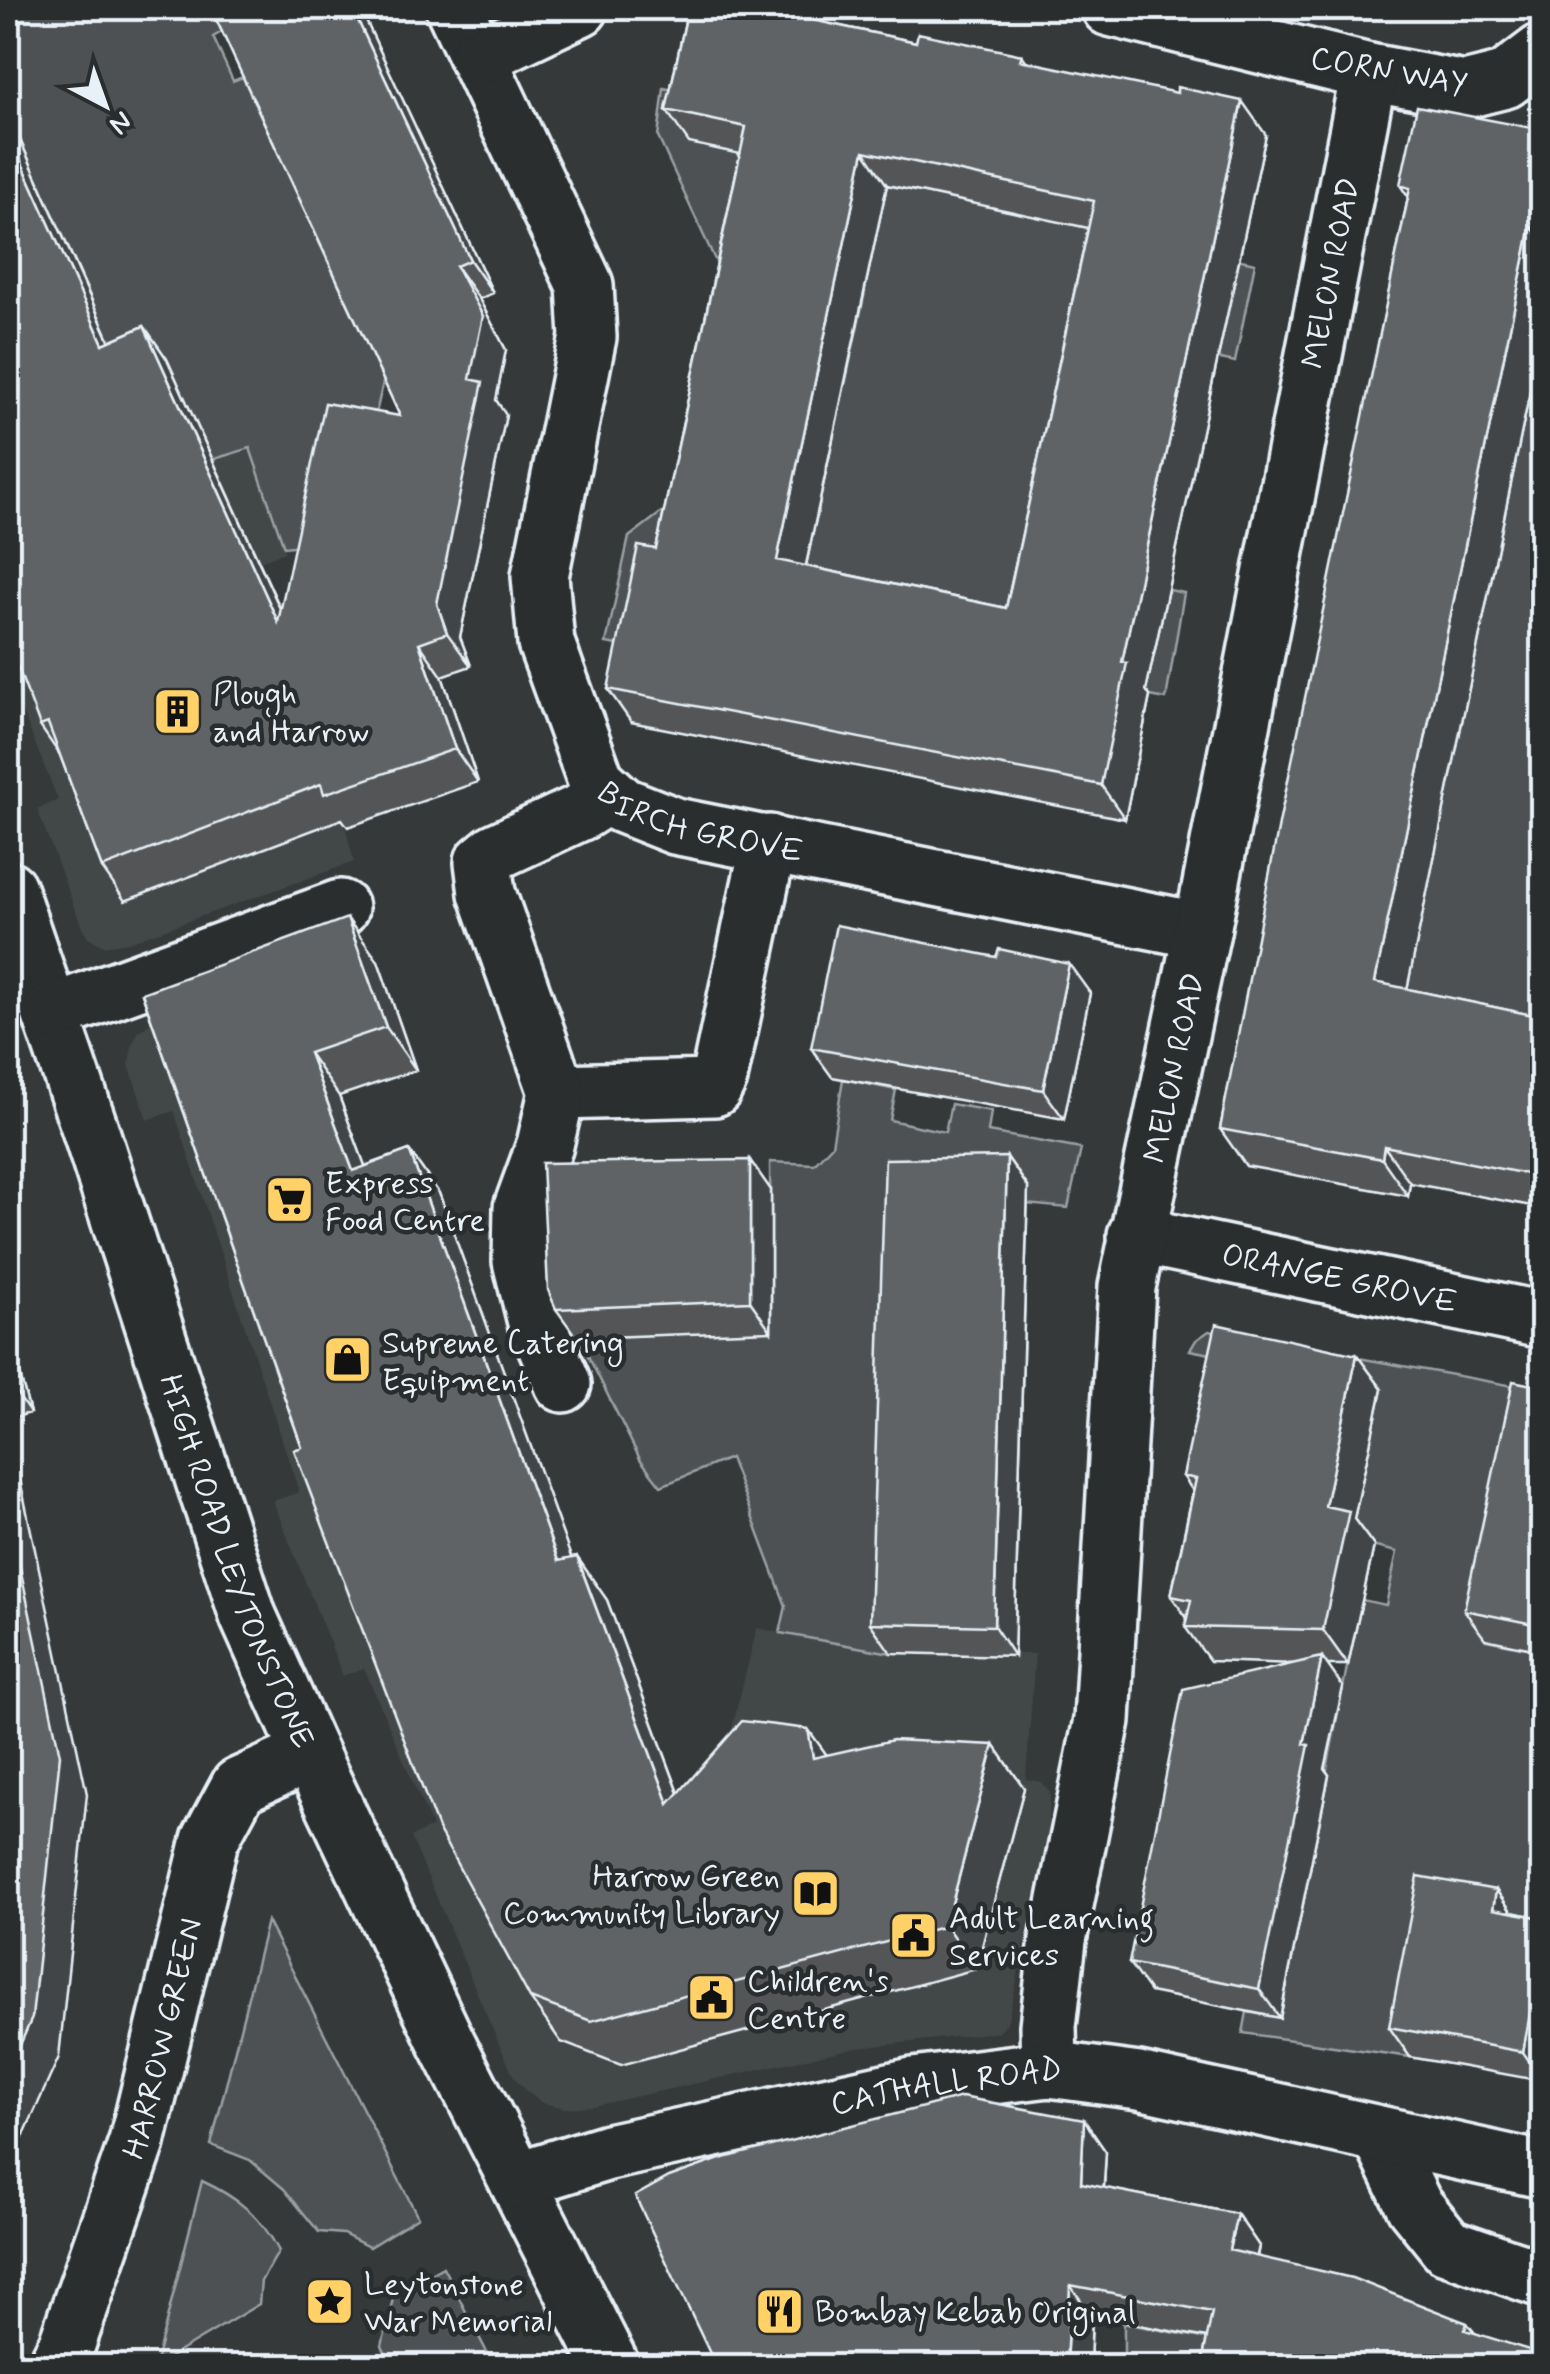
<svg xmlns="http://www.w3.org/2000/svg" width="1550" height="2374" font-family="Mynerve,sans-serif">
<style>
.built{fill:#424647}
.green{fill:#4d5152;stroke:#9aa1a5;stroke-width:2.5}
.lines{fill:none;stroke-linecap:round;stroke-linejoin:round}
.minor-casing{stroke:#e8f1f8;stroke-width:62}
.major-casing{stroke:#e8f1f8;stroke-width:62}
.minor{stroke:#2a2d2e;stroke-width:55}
.major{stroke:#2a2d2e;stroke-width:55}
.wall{fill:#525557;stroke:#e8f1f8;stroke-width:2.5;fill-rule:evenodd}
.shaded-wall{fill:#424547;stroke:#e8f1f8;stroke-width:2.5}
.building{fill:#5f6365;stroke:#e8f1f8;stroke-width:2.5;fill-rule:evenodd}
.labels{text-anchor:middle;stroke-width:9;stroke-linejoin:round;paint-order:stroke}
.street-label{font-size:32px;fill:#e8f1f8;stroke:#2a2d2e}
.poi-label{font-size:32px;fill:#e8f1f8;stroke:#2a2d2e;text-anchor:start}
</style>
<rect width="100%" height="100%" fill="#35393a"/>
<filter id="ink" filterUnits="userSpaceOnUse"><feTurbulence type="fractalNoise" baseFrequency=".01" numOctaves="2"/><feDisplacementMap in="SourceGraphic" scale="20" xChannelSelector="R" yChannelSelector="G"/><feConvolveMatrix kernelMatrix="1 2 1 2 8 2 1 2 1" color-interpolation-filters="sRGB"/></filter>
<g filter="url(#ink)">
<path class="built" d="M250,447L285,552L260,561L328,755L354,862L129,942L103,946L88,937L81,925L37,809L58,800L8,677V526Z
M159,1017L605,1818L717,1787L757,1628L891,1653L1035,1654L1026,1779L1041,1782L1050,1793L1049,1828L1013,1998L1007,2023L997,2032L850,2049L594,2106L565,2108L542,2103L526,2091L514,2077L491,2026L411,1837L432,1827L364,1668L343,1676L273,1501L299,1492L174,1111L147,1120L129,1065L132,1045L138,1032Z"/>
<path class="green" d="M8,8H219L229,28L213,37L233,81L250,74L386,369L370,440L309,544L284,547L250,448L211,460L126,378L8,210Z
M664,88L699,96L690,143L1255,263L1235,362L1096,333L1047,565L1184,593L1166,699L1091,685L646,650L606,643L629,537L683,496L815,523L865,292L716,262L658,137Z
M1542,331V1082L1480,1036L1282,914Z
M843,1079L896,1090L890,1120L945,1132L951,1104L991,1111L988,1132L1081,1149L1068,1208L1026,1204L891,1653L780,1633L786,1606L730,1458L661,1486L640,1459L579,1338L771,1330L770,1162L814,1164L832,1145Z
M1209,1331L1525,1388L1486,1640L1542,1651V1944L1438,1905L1410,2057L1243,2033L1247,2012L1280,2018L1329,1775L1326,1774L1349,1657L1338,1595L1386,1605L1397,1552L1350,1541L1283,1368L1190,1350L1196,1340Z
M267,1921L418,2217L369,2247L343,2234L319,2232L284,2189L250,2160L211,2145Z
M202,2181C237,2197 261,2216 279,2251L261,2281L259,2304L155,2366Z
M443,2267L494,2366H392L382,2346L394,2294Z
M1124,2323L1234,2344L1229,2366H1124Z"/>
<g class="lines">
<defs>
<g id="minor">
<path id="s1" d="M454,8L585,285L588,337L540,576L546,643L596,781L622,805L675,826L1202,931"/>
<path d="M1110,8L1369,72L1465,90L1505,80L1542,52"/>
<path d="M477,57L580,8"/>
<path id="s2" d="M8,889L89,1126L248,1616L310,1754"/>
<path d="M51,1013L340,908"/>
<path d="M557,1092L714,1088L719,1078L769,843"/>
<path id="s3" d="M1136,1235L1542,1320"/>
<path d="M563,1384L536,1322L521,1261L522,1208L545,1145L557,1092L487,893L483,862L495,852L583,811L608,795"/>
<path id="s4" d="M1049,2069L1048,2026L1058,1940L1102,1720L1127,1287L1202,931L1369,72"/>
<path d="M1381,2137L1414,2205L1447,2246L1542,2279"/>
<path d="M517,2180L611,2366"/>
</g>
<g id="major">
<path id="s5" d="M56,2366L67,2344L137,2142L210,1840L239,1786L310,1754L447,2043L517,2180L608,2152L913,2086L1049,2069L1139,2081L1542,2170"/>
</g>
</defs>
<use href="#minor" class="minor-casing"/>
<use href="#major" class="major-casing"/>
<use href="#minor" class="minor"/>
<use href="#major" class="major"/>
</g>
<path class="wall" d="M211,8H360L493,293L479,299L506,350L496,400L506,415L460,637L471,666L442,676L478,782L348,827L342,819L125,901L102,868L60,755L40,726L17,630L8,603V113L110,341L144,326L167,359L281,610L400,416Z
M688,8H767L770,11L916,42L1022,55L1027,62L1266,135L1146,691L1150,696L1125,819L631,722L608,689L656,549L740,154L689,143L666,110ZM887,185L1088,228L1006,608L806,566Z
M1542,130V333L1407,989L1542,1017V1208L1410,1183L1408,1196L1246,1166L1220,1129L1408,197L1400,185Z
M378,961L416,1070L339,1096L365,1166L409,1150L439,1193L571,1558L577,1557L607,1600L679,1793L808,1729L826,1755L994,1745L1024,1788L976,1969L621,2065L561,2042L530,1998L302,1447L142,993Z
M1090,993L1064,1119L832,1077L811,1048Z
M1007,1157L1028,1187L1014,1656L891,1653L870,1623Z
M771,1190V1331L577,1338L556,1309Z
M8,1329L30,1413L8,1419Z
M1357,1355L1382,1389L1354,1519L1374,1546L1348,1665H1327L1343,1687L1325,1769L1329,1775L1280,2018L1150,1992L1129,1963L1295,1664L1210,1661L1185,1627L1187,1618L1171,1596L1193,1491L1183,1476Z
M1542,1387V1651L1485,1639L1464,1610Z
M1496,1890L1512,1912L1542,1918V2081L1410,2057L1389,2027Z
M1084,2120L1106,2152L1104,2188L1237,2214L1259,2246L1257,2257L1467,2323L1475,2333L1542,2366H1209L1203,2358L1207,2338L1092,2316L1090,2366H716Z"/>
<path class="shaded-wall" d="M352,8H360L493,293L470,260Z
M1242,101L1266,135L1146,691L1150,696L1125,819L1101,785L1122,662Z
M8,113L126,378L103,344L8,132Z
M864,151L887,185L800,593L777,560Z
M1531,226L1542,242V333L1401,1019L1375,982Z
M456,266L479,299L506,350L496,400L506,415L460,637L471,666L447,633L437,604L470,379Z
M144,326L167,359L301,655L278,622Z
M419,643L442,676L478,782L455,749Z
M347,918L378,961L416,1070L386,1027Z
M1069,964L1090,993L1064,1119L1043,1090Z
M309,1053L339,1096L383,1214L353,1171Z
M1384,1146L1410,1183L1408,1196L1382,1159Z
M409,1150L439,1193L588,1604L558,1561Z
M1007,1157L1028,1187L1014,1656L994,1626Z
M750,1160L771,1190V1331L750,1301Z
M8,1329L30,1413L8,1381Z
M1357,1355L1382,1389L1354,1519L1374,1546L1348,1665L1323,1630L1325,1506Z
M8,1423L87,1794L59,2057L8,2170Z
M577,1557L607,1600L699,1847L669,1804Z
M1542,1603V1632L1538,1625Z
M1322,1657L1343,1687L1325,1769L1329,1775L1280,2018L1259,1989L1304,1744Z
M808,1729L839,1772L813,1758Z
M994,1745L1024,1788L976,1969L946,1926Z
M1496,1890L1517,1920L1493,1909Z
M1542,1947V2080L1523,2052Z
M1084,2120L1106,2152L1102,2215L1081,2183Z
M1237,2214L1259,2246L1251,2282L1229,2250Z
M1070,2285L1092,2316L1090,2366H1066Z"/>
<path class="building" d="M211,8H352L470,260L456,266L483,316L470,379L483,382L437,604L447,633L419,643L455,749L324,794L321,784L102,868L48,723L40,726L8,642V633L17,630L8,603V132L103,344L144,326L278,622L325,403L400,416Z
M688,8H760V9L916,42L918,33L1022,55L1020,60L1177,93V87L1242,101L1122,662L1127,663L1101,785L608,689L638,546L656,549L746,127L666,110ZM864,151L1094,201L1006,608L777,560Z
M1417,106L1542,130V228L1531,226L1375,982L1542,1017V1177L1384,1146L1382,1159L1220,1129L1280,819L1410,188L1400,185Z
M347,918L386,1027L309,1053L353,1171L409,1150L558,1561L577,1557L669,1804L742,1721L808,1729L813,1758L893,1740L994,1745L946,1926L591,2021L530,1998L438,1829L294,1450L302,1447L142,993Z
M836,925L996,957L999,949L1069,964L1043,1090L811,1048Z
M1007,1157L994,1626L870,1623L885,1159Z
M750,1160V1301L556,1309L548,1290L542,1163Z
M1216,1324L1357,1355L1325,1506L1349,1511L1323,1630L1185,1627L1191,1600L1171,1596L1196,1479L1183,1476Z
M1513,1381L1542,1387V1603L1538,1625L1464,1610Z
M8,1511L60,1755L32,2018L8,2072Z
M1322,1657L1304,1744L1309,1745L1259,1989L1129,1963L1183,1689Z
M1418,1876L1496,1890L1493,1909L1542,1918V1947L1523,2052L1389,2027Z
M962,2097L1084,2120L1081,2183L1237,2214L1229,2250L1352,2278L1467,2323L1465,2330L1542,2354V2366H1230L1203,2358L1212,2312L1070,2285L1066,2366H716L635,2196L669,2177L720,2159Z"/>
</g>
<defs>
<symbol id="building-square" viewBox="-11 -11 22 22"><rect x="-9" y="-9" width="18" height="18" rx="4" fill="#ffd166" stroke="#2a2d2e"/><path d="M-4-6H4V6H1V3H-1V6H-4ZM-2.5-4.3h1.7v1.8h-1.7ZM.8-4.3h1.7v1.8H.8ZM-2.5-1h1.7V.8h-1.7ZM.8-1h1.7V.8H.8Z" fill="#111"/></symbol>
<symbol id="supermarket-square" viewBox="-11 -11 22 22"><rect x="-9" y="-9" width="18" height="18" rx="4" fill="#ffd166" stroke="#2a2d2e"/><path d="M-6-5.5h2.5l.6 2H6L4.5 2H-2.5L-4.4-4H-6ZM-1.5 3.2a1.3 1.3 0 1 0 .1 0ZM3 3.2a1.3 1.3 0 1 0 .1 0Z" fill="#111"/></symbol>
<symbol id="shop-square" viewBox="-11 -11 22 22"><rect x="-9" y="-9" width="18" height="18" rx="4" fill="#ffd166" stroke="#2a2d2e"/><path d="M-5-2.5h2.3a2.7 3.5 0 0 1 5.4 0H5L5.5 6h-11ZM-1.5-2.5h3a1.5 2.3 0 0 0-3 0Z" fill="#111"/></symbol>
<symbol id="library-square" viewBox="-11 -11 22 22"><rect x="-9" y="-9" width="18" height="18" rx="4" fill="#ffd166" stroke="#2a2d2e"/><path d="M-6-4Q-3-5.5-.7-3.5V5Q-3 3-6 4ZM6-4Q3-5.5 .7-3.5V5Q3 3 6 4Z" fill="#111"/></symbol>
<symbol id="civic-square" viewBox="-11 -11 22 22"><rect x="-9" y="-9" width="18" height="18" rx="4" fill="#ffd166" stroke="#2a2d2e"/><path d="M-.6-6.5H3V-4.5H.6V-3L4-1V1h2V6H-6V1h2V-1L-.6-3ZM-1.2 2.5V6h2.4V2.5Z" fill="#111"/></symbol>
<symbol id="sight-square" viewBox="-11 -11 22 22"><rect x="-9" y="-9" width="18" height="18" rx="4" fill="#ffd166" stroke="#2a2d2e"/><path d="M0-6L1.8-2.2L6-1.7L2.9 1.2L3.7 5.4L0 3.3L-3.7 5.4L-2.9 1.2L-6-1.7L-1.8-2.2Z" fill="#111"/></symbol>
<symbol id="restaurant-square" viewBox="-11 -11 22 22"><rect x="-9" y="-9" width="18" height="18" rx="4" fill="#ffd166" stroke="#2a2d2e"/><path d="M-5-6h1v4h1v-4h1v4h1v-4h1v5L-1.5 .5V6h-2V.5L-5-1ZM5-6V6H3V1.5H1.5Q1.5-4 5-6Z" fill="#111"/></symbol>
</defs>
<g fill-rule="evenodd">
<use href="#building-square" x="150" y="684" width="55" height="55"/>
<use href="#supermarket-square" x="262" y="1172" width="55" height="55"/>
<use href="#shop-square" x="320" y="1332" width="55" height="55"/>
<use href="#library-square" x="788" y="1866" width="55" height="55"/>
<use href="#civic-square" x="886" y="1908" width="55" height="55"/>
<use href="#civic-square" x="684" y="1970" width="55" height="55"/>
<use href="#sight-square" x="302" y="2274" width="55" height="55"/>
<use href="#restaurant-square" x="752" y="2284" width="55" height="55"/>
</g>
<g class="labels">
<g class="street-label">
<text transform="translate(1389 70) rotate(10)" y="11">CORN WAY</text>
<text dy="11" stroke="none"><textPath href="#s4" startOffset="1822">MELON ROAD</textPath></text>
<text dy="11" stroke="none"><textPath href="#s1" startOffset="932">BIRCH GROVE</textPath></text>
<text dy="11" stroke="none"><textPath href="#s4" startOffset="1012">MELON ROAD</textPath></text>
<text dy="11" stroke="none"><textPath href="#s3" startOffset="208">ORANGE GROVE</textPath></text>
<text dy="11" stroke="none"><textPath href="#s2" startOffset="710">HIGH ROAD LEYTONSTONE</textPath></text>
<text dy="11" stroke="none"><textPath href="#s5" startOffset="345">HARROW GREEN</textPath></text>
<text dy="11" stroke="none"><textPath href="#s5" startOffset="1602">CATHALL ROAD</textPath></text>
</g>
<g class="poi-label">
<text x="213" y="704">Plough<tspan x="213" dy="37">and Harrow</tspan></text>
<text x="325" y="1193">Express<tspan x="325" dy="37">Food Centre</tspan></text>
<text x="382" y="1353">Supreme Catering<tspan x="382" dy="37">Equipment</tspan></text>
<text x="780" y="1886" text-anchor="end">Harrow Green<tspan x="780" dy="37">Community Library</tspan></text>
<text x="949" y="1928">Adult Learning<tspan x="949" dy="37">Services</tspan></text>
<text x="747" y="1991">Children's<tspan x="747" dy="37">Centre</tspan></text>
<text x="364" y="2294">Leytonstone<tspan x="364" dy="37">War Memorial</tspan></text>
<text x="815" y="2322">Bombay Kebab Original</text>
</g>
</g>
<rect width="1550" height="2374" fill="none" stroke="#2a2d2e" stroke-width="40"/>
<rect x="20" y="20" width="1510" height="2334" fill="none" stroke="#e8f1f8" stroke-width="4" filter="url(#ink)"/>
<g transform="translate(105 105) rotate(139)" stroke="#2a2d2e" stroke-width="8" paint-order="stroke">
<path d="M0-8L18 38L0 25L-18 38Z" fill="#e8f1f8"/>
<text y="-15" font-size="28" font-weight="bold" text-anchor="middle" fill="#e8f1f8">N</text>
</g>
</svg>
